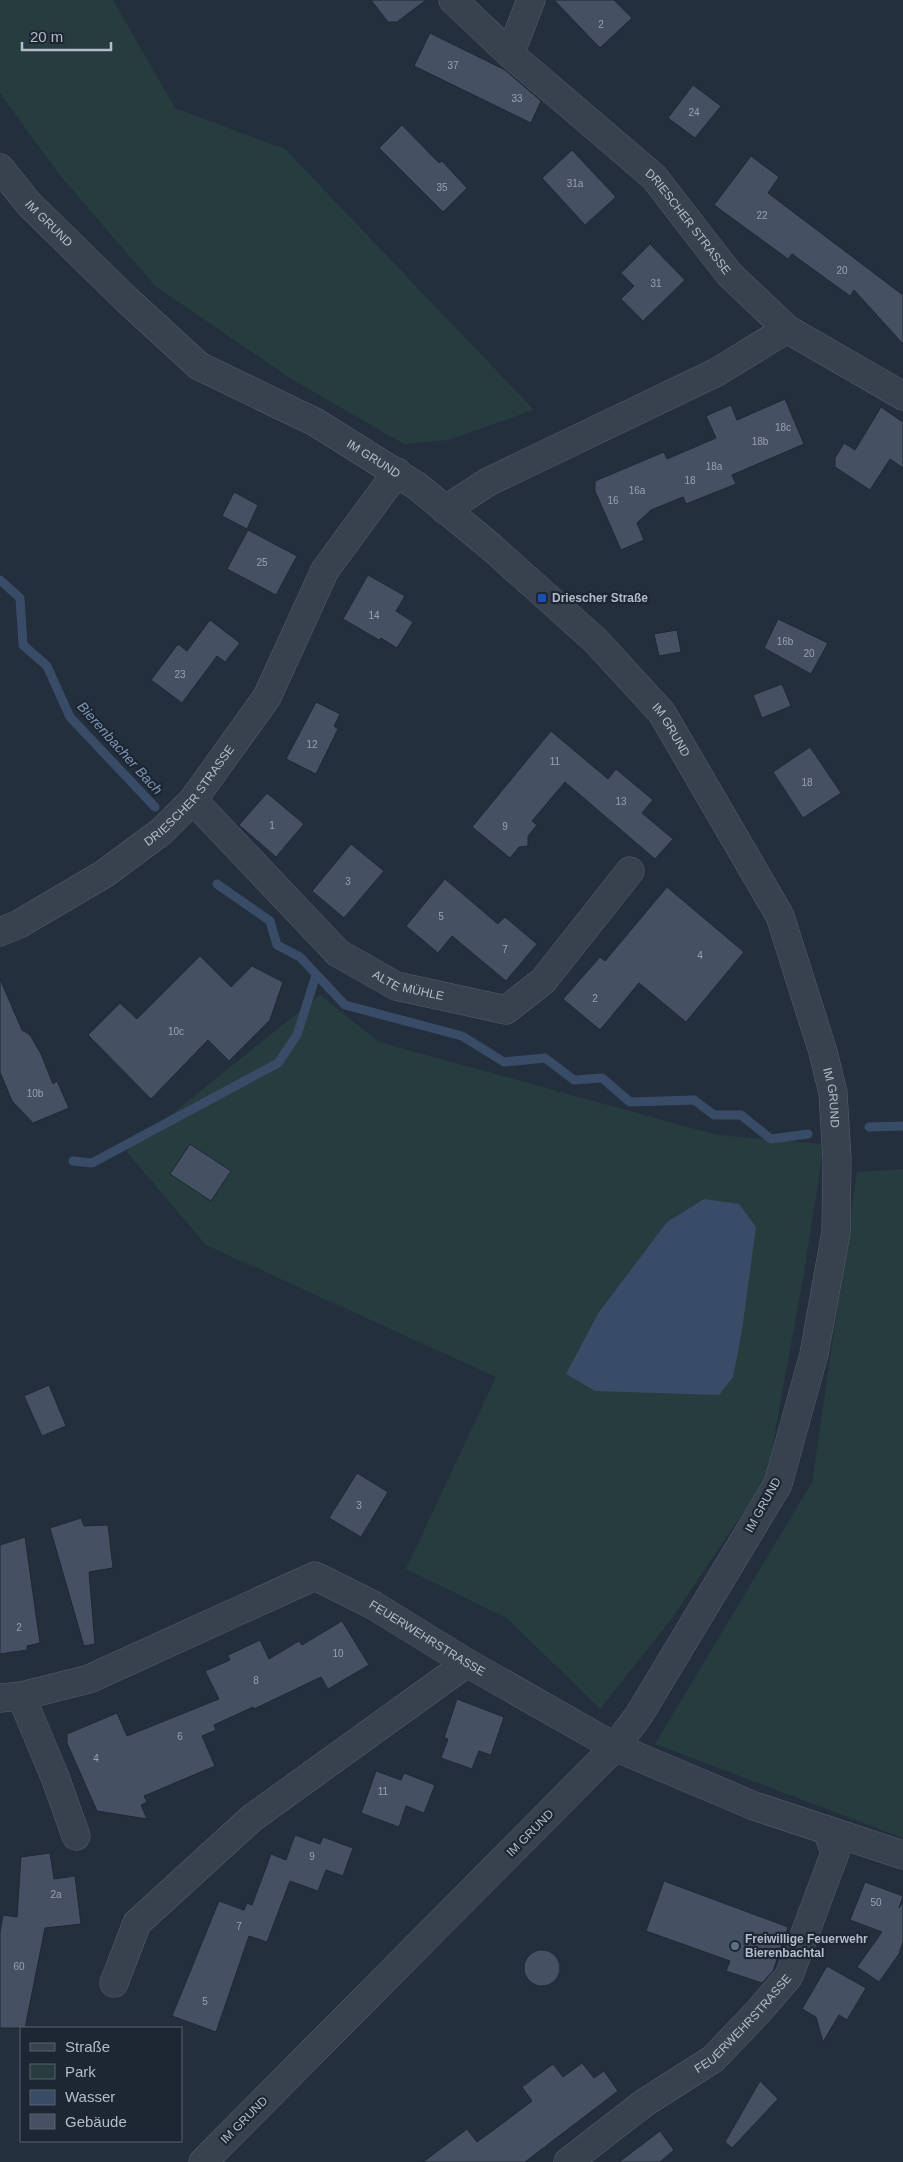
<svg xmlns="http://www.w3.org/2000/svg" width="903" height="2162" font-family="Helvetica,sans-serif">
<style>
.green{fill:#263c3f;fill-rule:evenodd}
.water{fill:#394c67}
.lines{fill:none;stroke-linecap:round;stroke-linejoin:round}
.stream{stroke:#394c67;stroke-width:9}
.building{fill:#455162;stroke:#1f2835}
.minor-casing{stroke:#565f6c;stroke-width:29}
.minor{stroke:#38414e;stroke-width:28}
.transit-dot{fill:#1a4fb4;stroke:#1d2633;stroke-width:2}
.service-dot{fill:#5c6f8a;stroke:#1d2633;stroke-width:2}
.labels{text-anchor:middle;stroke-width:4.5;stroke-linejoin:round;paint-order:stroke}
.number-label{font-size:10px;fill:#98a1af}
.street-label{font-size:12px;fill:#b4bcc9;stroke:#1d2633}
.poi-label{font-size:12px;font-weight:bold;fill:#b4bcc9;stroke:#1d2633;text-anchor:start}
.water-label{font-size:14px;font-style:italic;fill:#7c92b1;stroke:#1d2633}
</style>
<rect width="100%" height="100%" fill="#242f3e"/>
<path class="green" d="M0,0H113L175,108L285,149L534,410L448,440L404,444L293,380L155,286L58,173L0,93Z
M320,995L379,1042L717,1135L824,1144L804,1273L767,1477L673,1617L600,1709L507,1618L406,1569L496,1377L206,1245L126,1151ZM704,1199L599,1312L667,1222Z
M903,1169V1838L655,1744L812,1482L857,1172Z"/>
<path class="water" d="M704,1199L739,1204L756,1227L742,1330L733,1377L719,1395L595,1391L566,1374L599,1312L667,1222Z"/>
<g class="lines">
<path class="stream" d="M0,580L20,598L23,645L47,666L70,717L155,807
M217,884L270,921L277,945L300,957L345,1005L462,1036L504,1062L545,1058L574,1080L602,1078L630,1102L694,1100L714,1115H741L771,1139L808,1134
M869,1127L903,1126
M73,1161L92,1163L278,1063L297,1035L316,975"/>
</g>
<path class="building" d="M371,0H426L397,22H388Z
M554,0H614L632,18L600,48Z
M430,33L505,70L541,101L531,123L414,66Z
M693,85L721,106L695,138L668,118Z
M402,125L439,163L442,161L467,188L443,212L379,148Z
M572,150L616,197L585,225L542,178Z
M751,156L779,177L768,193L903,295V344L854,290L850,296L792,254L788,259L714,205Z
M650,244L685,280L643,321L621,299L634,286L621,273Z
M785,399L804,444L732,475L736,484L686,504L683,497L651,510L637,523L644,540L621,550L595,491V481L664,452L667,459L716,438L706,416L731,405L737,420Z
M881,407L903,422V468L890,459L870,490L835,467V458L844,443L855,450Z
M234,492L258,505L247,529L222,516Z
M248,530L297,556L276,595L227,569Z
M368,575L405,596L396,611L413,622L397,648L381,638L379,640L343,619Z
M778,619L828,643L811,674L764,648Z
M210,620L240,643L225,662L217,656L182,703L151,680L178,644L187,651Z
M677,630L681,652L659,656L654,634Z
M782,684L791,706L762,718L753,695Z
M316,702L340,714L334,726L338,729L316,774L286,759Z
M551,731L608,779L616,769L653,800L642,813L673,839L655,859L565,782L532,821L537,825L528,836V846L519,847L510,858L472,827Z
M810,747L841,793L803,818L773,772Z
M267,793L304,824L276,857L239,825Z
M351,844L384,871L344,918L312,891Z
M445,879L498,924L505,917L537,944L506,981L452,936L438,953L406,926Z
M667,887L744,952L686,1022L639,983L600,1030L563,999L600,957L605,961Z
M200,956L231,987L252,966L283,982L270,1020L229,1061L208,1040L151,1099L88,1035L120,1003L137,1019Z
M0,979L22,1030L30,1035L41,1054L53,1084L57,1081L69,1108L33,1123L12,1101L0,1072Z
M190,1144L231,1171L211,1201L170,1174Z
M49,1385L66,1426L42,1436L24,1396Z
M357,1473L388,1492L361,1537L329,1518Z
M81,1518L84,1526L108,1525L113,1568L89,1572L95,1644L84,1646L50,1528Z
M25,1537L40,1643L27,1646V1650L0,1654V1545Z
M342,1621L369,1665L328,1689L321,1677L254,1709L253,1707L214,1725L216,1730L202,1736L215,1766L144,1796L147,1802L141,1805L147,1819L97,1811L67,1743V1734L117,1713L127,1736L219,1699L205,1671L230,1660L228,1655L260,1640L269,1659L299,1641L302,1645Z
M457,1699L504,1717L491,1755L479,1751L472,1769L441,1758L448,1739L444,1738Z
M376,1771L401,1780L404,1773L435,1785L424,1813L406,1806L399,1827L361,1813Z
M295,1835L320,1844L323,1837L353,1848L343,1876L326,1870L318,1891L290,1881L267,1942L249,1936L216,2032L172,2016L219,1901L244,1910L247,1903L252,1905L271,1854L286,1860Z
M50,1853L54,1879L75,1876L81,1924L45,1928L25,2028H0V1933L3,1915L17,1917L21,1857Z
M664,1881L788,1927L773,1971L762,1983L726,1971L730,1961L646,1931Z
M865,1882L903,1896L899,1908L903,1902V1942L899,1954L879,1982L857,1967L882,1932L850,1920Z
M524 1968a18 18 0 1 1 36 0a18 18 0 1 1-36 0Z
M827,1966L866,1988L847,2020L839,2015L823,2042L816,2017L802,2009Z
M582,2063L594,2078L604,2071L618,2091L525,2162H423L467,2129L477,2142L499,2126L532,2101L522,2087L553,2064L563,2077Z
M760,2081L778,2099L732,2148L725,2142Z
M660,2131L674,2150L660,2162H619Z"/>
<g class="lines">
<defs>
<g id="minor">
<path id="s1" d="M453,0L510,54L654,177L729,274L787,329L903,396"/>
<path d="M510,54L531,0"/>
<path id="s2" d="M0,168L29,204L126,299L199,366L315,422L417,486L490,546L596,641L662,713L780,916L823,1052L833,1093L837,1159L836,1232L814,1354L778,1484L639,1715L615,1747L203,2162"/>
<path d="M445,510L488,482L717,372L787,329"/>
<path id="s3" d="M193,800L338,953L396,986L506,1010L543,981L630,871"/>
<path id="s4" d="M0,932L19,924L104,874L162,831L193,800L267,697L325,570L397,472"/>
<path d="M21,1696L55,1777L76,1836"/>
<path id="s5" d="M0,1698L21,1696L89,1679L315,1576L373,1605L467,1663L615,1747L754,1806L903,1855"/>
<path d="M114,1983L137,1923L252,1818L467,1663"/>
<path id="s6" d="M568,2162L644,2103L713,2059L758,2012L789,1976L835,1853L827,1830"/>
</g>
</defs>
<use href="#minor" class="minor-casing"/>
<use href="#minor" class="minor"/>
</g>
<rect class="transit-dot" x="537" y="593" width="10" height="10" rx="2.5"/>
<circle class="service-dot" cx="735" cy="1946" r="5"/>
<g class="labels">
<g class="number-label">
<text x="601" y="28">2</text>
<text x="453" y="69">37</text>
<text x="517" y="102">33</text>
<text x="694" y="116">24</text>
<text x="575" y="187">31a</text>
<text x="442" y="191">35</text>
<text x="762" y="219">22</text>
<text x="842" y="274">20</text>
<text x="656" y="287">31</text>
<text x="783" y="431">18c</text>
<text x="760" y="445">18b</text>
<text x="714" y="470">18a</text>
<text x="690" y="484">18</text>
<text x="637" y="494">16a</text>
<text x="613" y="504">16</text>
<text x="262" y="566">25</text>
<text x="374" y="619">14</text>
<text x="785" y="645">16b</text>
<text x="809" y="657">20</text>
<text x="180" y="678">23</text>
<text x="312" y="748">12</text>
<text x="555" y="765">11</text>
<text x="807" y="786">18</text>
<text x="621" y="805">13</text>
<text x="272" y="829">1</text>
<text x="505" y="830">9</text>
<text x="348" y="885">3</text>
<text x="441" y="920">5</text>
<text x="505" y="953">7</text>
<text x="700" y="959">4</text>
<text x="595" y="1002">2</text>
<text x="176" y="1035">10c</text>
<text x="35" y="1097">10b</text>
<text x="359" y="1509">3</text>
<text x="19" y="1631">2</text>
<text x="338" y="1657">10</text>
<text x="256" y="1684">8</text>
<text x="180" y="1740">6</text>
<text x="96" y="1762">4</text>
<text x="383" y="1795">11</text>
<text x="312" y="1860">9</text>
<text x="56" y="1898">2a</text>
<text x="876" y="1906">50</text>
<text x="239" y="1930">7</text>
<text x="19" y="1970">60</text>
<text x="205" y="2005">5</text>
</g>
<g class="street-label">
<text dy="4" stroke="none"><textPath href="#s2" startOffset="74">IM GRUND</textPath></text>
<text dy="4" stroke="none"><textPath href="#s1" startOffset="324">DRIESCHER STRASSE</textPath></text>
<text dy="4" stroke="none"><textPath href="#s2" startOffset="479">IM GRUND</textPath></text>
<text dy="4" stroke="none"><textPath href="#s2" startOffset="884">IM GRUND</textPath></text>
<text dy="4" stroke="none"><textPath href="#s4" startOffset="236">DRIESCHER STRASSE</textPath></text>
<text dy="4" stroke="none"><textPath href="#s3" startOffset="289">ALTE MÜHLE</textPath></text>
<text dy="4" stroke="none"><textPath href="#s2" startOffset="1289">IM GRUND</textPath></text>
<text transform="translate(763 1505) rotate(-61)" y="4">IM GRUND</text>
<text dy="4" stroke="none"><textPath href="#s5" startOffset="468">FEUERWEHRSTRASSE</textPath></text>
<text transform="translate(530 1833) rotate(-45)" y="4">IM GRUND</text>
<text dy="4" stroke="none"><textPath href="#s6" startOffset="224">FEUERWEHRSTRASSE</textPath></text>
<text transform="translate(244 2120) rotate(-45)" y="4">IM GRUND</text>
</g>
<g class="poi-label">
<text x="552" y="602">Driescher Straße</text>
<text x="745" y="1943">Freiwillige Feuerwehr<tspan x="745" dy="14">Bierenbachtal</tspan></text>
</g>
<g class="water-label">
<text transform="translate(120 748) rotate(48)" y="5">Bierenbacher Bach</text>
</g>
</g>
<rect x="20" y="2027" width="162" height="115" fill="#1d2633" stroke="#59626f"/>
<rect x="30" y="2043" width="25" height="8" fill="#38414e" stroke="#59626f"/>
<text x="65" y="2052" font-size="15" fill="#b4bcc9">Straße</text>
<rect x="30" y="2064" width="25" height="15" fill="#263c3f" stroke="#59626f"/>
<text x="65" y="2077" font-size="15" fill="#b4bcc9">Park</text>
<rect x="30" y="2090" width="25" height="15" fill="#394c67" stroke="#59626f"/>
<text x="65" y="2102" font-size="15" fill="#b4bcc9">Wasser</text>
<rect x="30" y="2114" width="25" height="15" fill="#455162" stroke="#59626f"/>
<text x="65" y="2127" font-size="15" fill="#b4bcc9">Gebäude</text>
<path d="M22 42v8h89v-8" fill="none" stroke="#b4bcc9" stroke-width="2.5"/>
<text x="30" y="42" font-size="15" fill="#b4bcc9" stroke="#1d2633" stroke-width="4" paint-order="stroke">20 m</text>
</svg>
